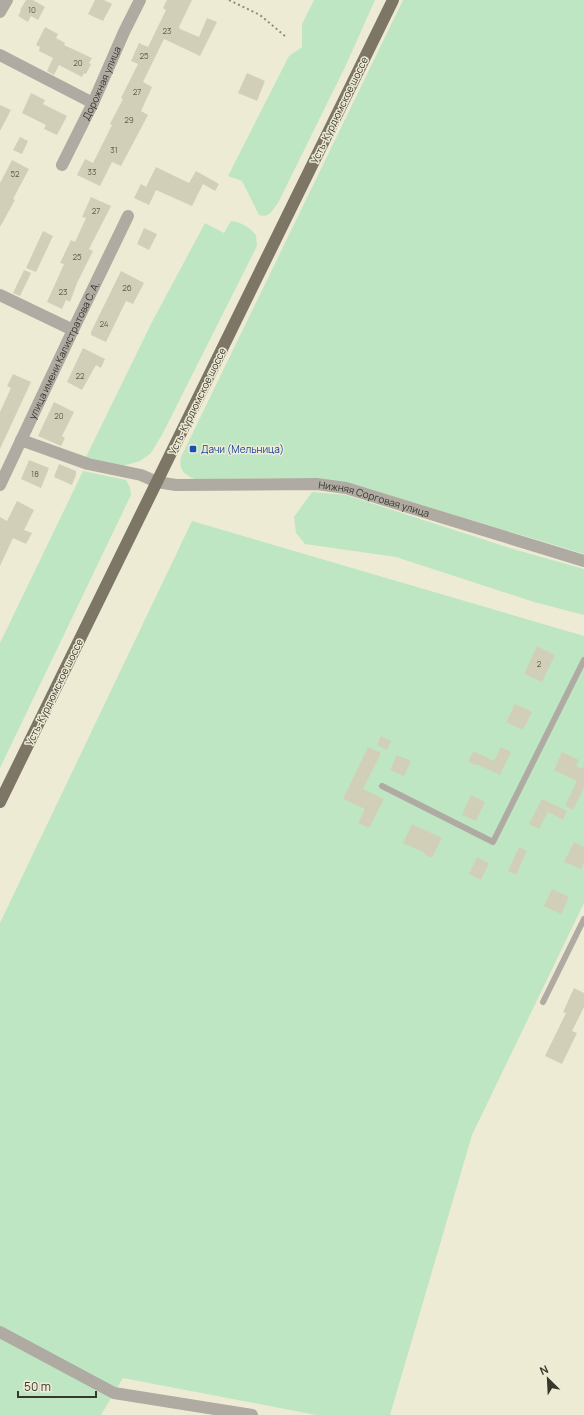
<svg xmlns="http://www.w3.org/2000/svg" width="584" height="1415" font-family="Manrope,sans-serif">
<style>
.green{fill:#bee6c3}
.building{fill:#d2cfb9}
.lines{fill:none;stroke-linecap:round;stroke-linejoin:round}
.path{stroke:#8d8b7c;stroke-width:2;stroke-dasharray:2 3;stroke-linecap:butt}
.lane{stroke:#afaba2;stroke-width:6}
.street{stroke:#afaba2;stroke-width:12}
.primary{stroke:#7d7667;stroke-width:12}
.transit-dot{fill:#1a4fb4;stroke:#eeebd5;stroke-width:1.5}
.labels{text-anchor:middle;stroke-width:3;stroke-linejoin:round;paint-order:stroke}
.number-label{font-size:8px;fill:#5e5d51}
.street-label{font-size:10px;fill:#38372e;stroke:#eeebd5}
.transit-label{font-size:10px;fill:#164399;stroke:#eeebd5;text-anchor:start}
</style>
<rect width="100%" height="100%" fill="#eeebd5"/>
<path class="green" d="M314,0H375L346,65L278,203C272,211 269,218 259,215L242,181L228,176L289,56L302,47V24Z
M403,0H584V554L349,483L318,478L195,479C184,475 178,469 181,457Z
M231,221C242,222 250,228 256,235L257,246L163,433L151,453L140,461L119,467L85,459L152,322L205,223L224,233Z
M83,471L126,480L130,487L131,495L0,768V643Z
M312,492L346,495L513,549L584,569V615L534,602L396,557L305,544L296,533L294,517Z
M192,521L584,636V903L472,1135L390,1415H316L123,1378L101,1415H0V923Z"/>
<path class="building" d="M26,0H33L45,7L38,20L31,16L28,22L18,16L21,11L20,10Z
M95,0H104L112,4L103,21L88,14Z
M167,0H192L179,27L180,29L199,37L207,18L217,22L200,56L164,39L143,82L152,87L141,111L148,115L121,166L112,162L100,186L77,175L85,159L93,163L112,125L110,124L123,99L121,98L138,64L131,61L139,43L148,47L166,10L163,8Z
M45,27L58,34L56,38L65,43L64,45L92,58L89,63L91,64L86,74L84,73L82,77L59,65L54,75L47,71L53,58L39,51L40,47L36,45Z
M247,73L265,81L257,101L238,93Z
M31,93L45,100L43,104L67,116L57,135L44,129L46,125L22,113Z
M0,105L11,110L0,131Z
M20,137L28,141L22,154L13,150Z
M12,160L29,169L13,199L15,200L0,227V183Z
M156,167L189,183L196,171L219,184L215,191L203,184L192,206L156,190L149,205L134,198L141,184L146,187Z
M91,197L111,206L89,249L93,251L77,283L70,302L66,300L62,309L47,302L64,264L60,263L71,240L75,242L86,218L82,217Z
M144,228L157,234L149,250L137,244Z
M43,231L53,236L36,272L26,268Z
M24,270L31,273L20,296L13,293Z
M121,271L144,283L133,304L126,301L106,342L91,335V332Z
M83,348L105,359L101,368L96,365L82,390L67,382Z
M13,374L31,382L0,449V412L11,388L7,386Z
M54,402L74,412L62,436L65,438L61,446L38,436Z
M29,460L49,468L41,488L21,479Z
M59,464L76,471V475L72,485L54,477Z
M17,501L34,510L24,530L32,533L26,544L13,538L0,566V517L7,521Z
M537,646L555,655L542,682L524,674Z
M515,704L532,712L523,730L506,722Z
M381,736L391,741L387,750L377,745Z
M368,747L381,753L363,789L384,799L369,828L358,823L365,809L343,799Z
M501,747L511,752L500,775L476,764L475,765L468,762L473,751L494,761Z
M562,752L579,760L576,766L582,769L584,766V787L573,810L565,806L577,781L554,770Z
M397,755L411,761L404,776L390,770Z
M471,795L485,802L476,821L462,815Z
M542,799L567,811L563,820L548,812L539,829L529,824Z
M412,824L442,838L432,858L425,855V853L403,843Z
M574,842L584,847V862L581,869L564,862Z
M519,847L527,851L516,875L508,871Z
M477,857L489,863L481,880L469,874Z
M552,889L569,897L561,914L544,906Z
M574,988L584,993V1007L572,1031L577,1033L562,1064L545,1056L566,1013L563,1012Z"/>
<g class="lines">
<path class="path" d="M229,0L260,15L285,36"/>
<path class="lane" d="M382,786L493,842L584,660
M543,1002L584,919"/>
<g class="street">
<path d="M0,12L7,0"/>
<path d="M0,55L93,103"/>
<path id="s1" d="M62,165L93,103L124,32L140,0"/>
<path d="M0,295L73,330"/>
<path id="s2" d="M21,440L88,464L141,475L157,482L176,485L317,484L346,488L584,561"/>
<path id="s3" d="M0,485L73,330L128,216"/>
<path d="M0,1332L114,1393L252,1415"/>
</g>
<path class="primary" d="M0,802L393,0"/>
</g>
<rect class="transit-dot" x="189" y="445" width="8" height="8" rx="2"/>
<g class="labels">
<g class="number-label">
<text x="32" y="13">10</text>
<text x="167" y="34">23</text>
<text x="144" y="59">25</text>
<text x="78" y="66">20</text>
<text x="137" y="95">27</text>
<text x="129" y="123">29</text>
<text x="114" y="153">31</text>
<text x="92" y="175">33</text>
<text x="15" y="177">52</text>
<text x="96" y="214">27</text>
<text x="77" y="260">25</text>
<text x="127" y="291">26</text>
<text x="63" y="295">23</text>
<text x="104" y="327">24</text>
<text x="80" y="379">22</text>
<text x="59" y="419">20</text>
<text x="35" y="477">18</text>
<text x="539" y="667">2</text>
</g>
<g class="street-label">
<text dy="4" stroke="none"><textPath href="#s1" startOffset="91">Дорожная улица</textPath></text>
<text transform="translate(339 110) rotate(-64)" y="4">Усть-Курдюмское шоссе</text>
<text dy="4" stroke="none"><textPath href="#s3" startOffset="149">улица имени Калистратова С. А.</textPath></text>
<text transform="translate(197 401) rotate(-64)" y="4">Усть-Курдюмское шоссе</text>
<text dy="4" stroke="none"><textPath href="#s2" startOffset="362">Нижняя Сорговая улица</textPath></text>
<text transform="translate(54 692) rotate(-64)" y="4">Усть-Курдюмское шоссе</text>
</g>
<g class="transit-label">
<text x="201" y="453">Дачи (Мельница)</text>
</g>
</g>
<g transform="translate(548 1379) rotate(336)" stroke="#eeebd5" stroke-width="3" paint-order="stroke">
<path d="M0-3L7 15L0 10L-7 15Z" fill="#38372e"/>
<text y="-6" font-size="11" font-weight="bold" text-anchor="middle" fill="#38372e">N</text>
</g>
<path d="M18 1391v6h78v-6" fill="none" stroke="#38372e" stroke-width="2"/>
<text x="24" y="1391" font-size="12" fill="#38372e" stroke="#eeebd5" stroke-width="3" paint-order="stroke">50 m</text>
</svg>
